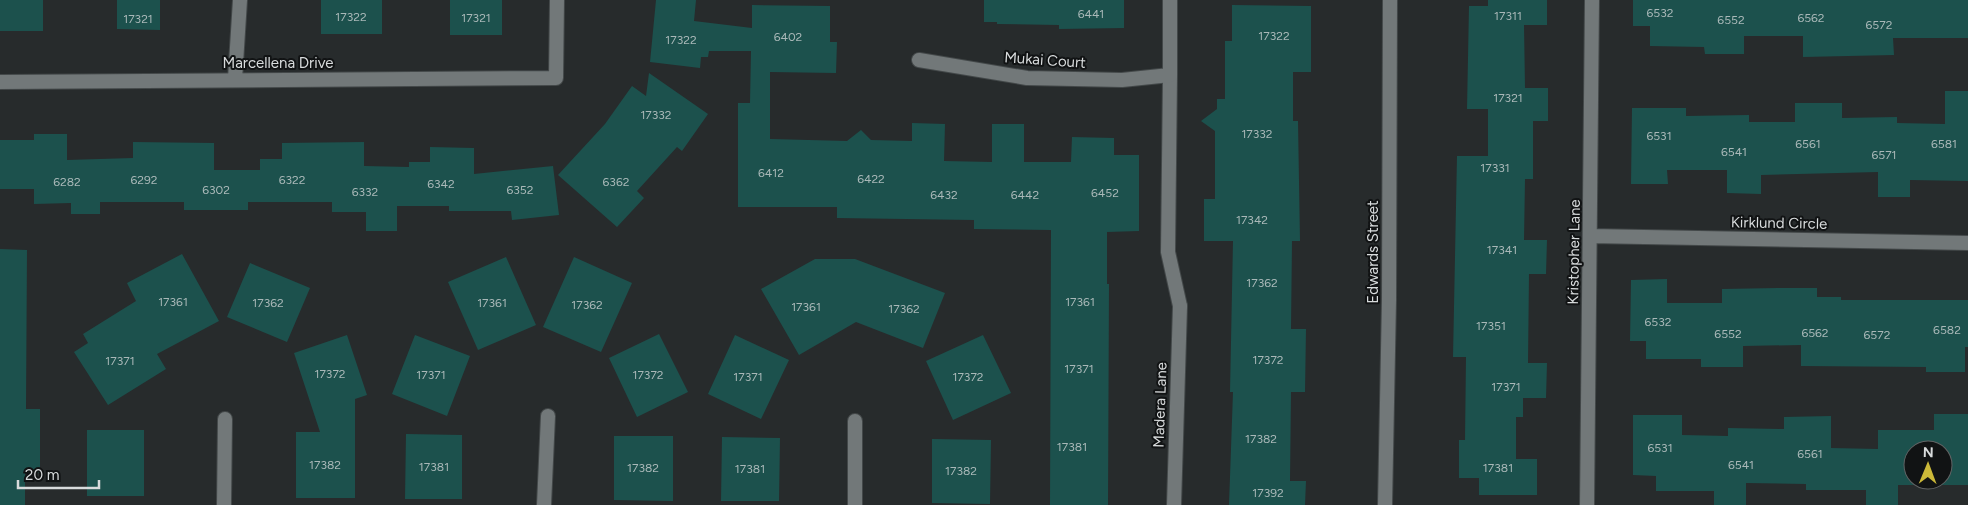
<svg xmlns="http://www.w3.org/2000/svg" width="1968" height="505" font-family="Figtree,sans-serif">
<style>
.building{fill:#1c514d;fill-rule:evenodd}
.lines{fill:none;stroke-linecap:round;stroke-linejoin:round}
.service-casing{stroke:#434849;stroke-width:16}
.minor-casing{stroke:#434849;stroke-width:16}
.secondary-casing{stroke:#434849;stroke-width:16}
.service{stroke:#727879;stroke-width:14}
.minor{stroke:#727879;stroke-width:14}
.secondary{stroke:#727879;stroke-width:14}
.labels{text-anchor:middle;stroke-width:4;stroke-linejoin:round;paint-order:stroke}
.number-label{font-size:12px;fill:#a9b8b8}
.street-label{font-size:15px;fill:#d8dbdc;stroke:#111314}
</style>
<rect width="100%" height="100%" fill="#272b2c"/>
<path class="building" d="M0,0H43V31H0Z
M117,0H160V30L117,29Z
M321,0H382V34H321Z
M450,0H502V35H450Z
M656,0H696L694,21L752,28V5L830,6V42H837L836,73L770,72V139L847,141L861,130L871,140L912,141V123L945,124L944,161L992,162V124H1024V162H1071L1072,137L1114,138V155H1139V231L1107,232V284H1109L1108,505H1050L1051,230L974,229V220L837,218V207H738V103H750L751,51H709L708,57H701L700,68L650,62Z
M984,0H1124V28L1059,29V25L997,24V22H984Z
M1488,0H1547V25H1524L1525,88H1548V121H1533V179H1525L1524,240H1547L1546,274H1529L1528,363H1547L1546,398H1523V417H1516V459H1537V495H1479V478H1459V440H1465L1466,357H1453L1457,156H1488V109H1467L1469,6H1488Z
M1633,0H1968V38H1893L1894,55L1803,57V36H1744V54H1705L1704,47L1650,46V26H1633Z
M1232,5L1311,6V72H1293V121H1298L1300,241H1292L1291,329H1306L1305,392H1291L1290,481H1306L1305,505H1229L1233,392H1230L1233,241H1204V199H1215V131L1201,121L1217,109V99H1225V41H1232Z
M649,73L708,114L682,151L677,147L637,191L644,198L617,227L558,175L605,124L632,86L646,96Z
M1945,91H1968V181L1910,180V197H1878V172L1761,175V194L1727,193V170H1667L1668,184H1631L1632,108H1686V116L1749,115V122H1795V103H1842V118L1897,117V123L1945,124Z
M34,134H67V160L133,158V142L214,143V170H260V159H282V143L364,142V166L409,167V162H430V147L474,148V174L553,166L559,215L512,220L511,211H449V206H397V231H366V212H332V202H248V210H184V202H100V214H71V203L34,204V189H0V140H34Z
M0,249L27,250L26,409H40V473H25V505H0Z
M182,254L219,321L157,354L166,369L108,405L74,352L88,343L83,334L136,301L127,283Z
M506,257L536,325L478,350L448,282Z
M574,257L632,283L601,352L543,327Z
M815,259H855L945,293L923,348L856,322L799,355L761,289Z
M250,263L310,288L287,342L227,317Z
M1667,279V303H1722V289L1778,288H1817V297H1841V300H1968V347H1965V372H1926V367L1801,366V345L1743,346V367H1701V359H1646V341H1630L1631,280Z
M659,334L688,392L637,417L609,358Z
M347,335L367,395L355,399V498H296V432H320L294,353Z
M415,335L470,356L447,416L392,394Z
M735,335L789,360L761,419L708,394Z
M983,335L1011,393L953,420L926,361Z
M1934,414H1968V485H1898V505H1866V490H1806V484L1746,483V505H1714V491H1656V476L1633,475V415H1682V435L1728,436V428L1784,429V417L1831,416V448L1878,449V430H1934ZM1913,450H1943V480H1913Z
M87,430H144V496H87Z
M406,434L462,435V499H405Z
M614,436H673V501L614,500Z
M722,437L780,438L779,501H721Z
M932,439L991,440L990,504L932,503Z"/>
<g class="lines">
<defs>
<path id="service" d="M1170,75L1168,252L1180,306"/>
<path id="minor" d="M919,60L1027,78L1122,80L1170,75V0
M235,79L240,0
M0,82L556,78L557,0
M1590,236L1968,243
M224,505L225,419
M544,505L548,416
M855,505V421
M1174,505L1180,306
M1587,505L1592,0"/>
<path id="secondary" d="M1385,505L1389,300L1390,0"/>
</defs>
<use href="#service" class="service-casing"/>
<use href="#minor" class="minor-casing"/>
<use href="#secondary" class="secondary-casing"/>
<use href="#service" class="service"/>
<use href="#minor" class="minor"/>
<use href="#secondary" class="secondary"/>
</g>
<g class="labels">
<g class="number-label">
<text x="1660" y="17">6532</text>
<text x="1091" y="18">6441</text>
<text x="1508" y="20">17311</text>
<text x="351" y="21">17322</text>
<text x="476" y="22">17321</text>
<text x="1811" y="22">6562</text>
<text x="138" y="23">17321</text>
<text x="1731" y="24">6552</text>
<text x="1879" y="29">6572</text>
<text x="1274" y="40">17322</text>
<text x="788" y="41">6402</text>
<text x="681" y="44">17322</text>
<text x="1508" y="102">17321</text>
<text x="656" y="119">17332</text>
<text x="1257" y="138">17332</text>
<text x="1659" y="140">6531</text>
<text x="1808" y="148">6561</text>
<text x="1944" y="148">6581</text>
<text x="1734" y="156">6541</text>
<text x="1884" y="159">6571</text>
<text x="1495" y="172">17331</text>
<text x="771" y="177">6412</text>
<text x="871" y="183">6422</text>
<text x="144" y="184">6292</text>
<text x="292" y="184">6322</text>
<text x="67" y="186">6282</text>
<text x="616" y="186">6362</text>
<text x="441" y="188">6342</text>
<text x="216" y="194">6302</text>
<text x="520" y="194">6352</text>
<text x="365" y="196">6332</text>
<text x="1105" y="197">6452</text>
<text x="944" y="199">6432</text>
<text x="1025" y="199">6442</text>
<text x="1252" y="224">17342</text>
<text x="1502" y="254">17341</text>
<text x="1262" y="287">17362</text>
<text x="173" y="306">17361</text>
<text x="1080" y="306">17361</text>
<text x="268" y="307">17362</text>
<text x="492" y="307">17361</text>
<text x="587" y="309">17362</text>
<text x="806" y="311">17361</text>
<text x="904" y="313">17362</text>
<text x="1658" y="326">6532</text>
<text x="1491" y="330">17351</text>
<text x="1947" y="334">6582</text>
<text x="1815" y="337">6562</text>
<text x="1728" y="338">6552</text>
<text x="1877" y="339">6572</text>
<text x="1268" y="364">17372</text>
<text x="120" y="365">17371</text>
<text x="1079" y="373">17371</text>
<text x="330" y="378">17372</text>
<text x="431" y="379">17371</text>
<text x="648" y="379">17372</text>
<text x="748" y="381">17371</text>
<text x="968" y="381">17372</text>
<text x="1506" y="391">17371</text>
<text x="1261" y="443">17382</text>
<text x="1072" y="451">17381</text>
<text x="1660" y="452">6531</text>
<text x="1810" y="458">6561</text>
<text x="325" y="469">17382</text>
<text x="1741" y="469">6541</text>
<text x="434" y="471">17381</text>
<text x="643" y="472">17382</text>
<text x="1498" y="472">17381</text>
<text x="750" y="473">17381</text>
<text x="961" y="475">17382</text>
<text x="1268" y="497">17392</text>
</g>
<g class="street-label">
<text transform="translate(1045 60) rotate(4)" y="5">Mukai Court</text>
<text x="278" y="68">Marcellena Drive</text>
<text transform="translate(1779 223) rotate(1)" y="5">Kirklund Circle</text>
<text transform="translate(1373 252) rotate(-90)" y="5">Edwards Street</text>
<text transform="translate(1574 252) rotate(-89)" y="5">Kristopher Lane</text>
<text transform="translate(1160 405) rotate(-88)" y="5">Madera Lane</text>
</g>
</g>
<g transform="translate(1928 465) rotate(1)"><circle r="24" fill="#111314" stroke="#616364"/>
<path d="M0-4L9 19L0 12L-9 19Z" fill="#ccb939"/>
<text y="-8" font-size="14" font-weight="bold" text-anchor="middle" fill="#d8dbdc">N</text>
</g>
<path d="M18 480v8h81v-8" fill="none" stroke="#d8dbdc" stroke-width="2.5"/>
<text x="25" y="480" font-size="15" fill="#d8dbdc" stroke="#111314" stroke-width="4" paint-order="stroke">20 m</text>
</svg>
